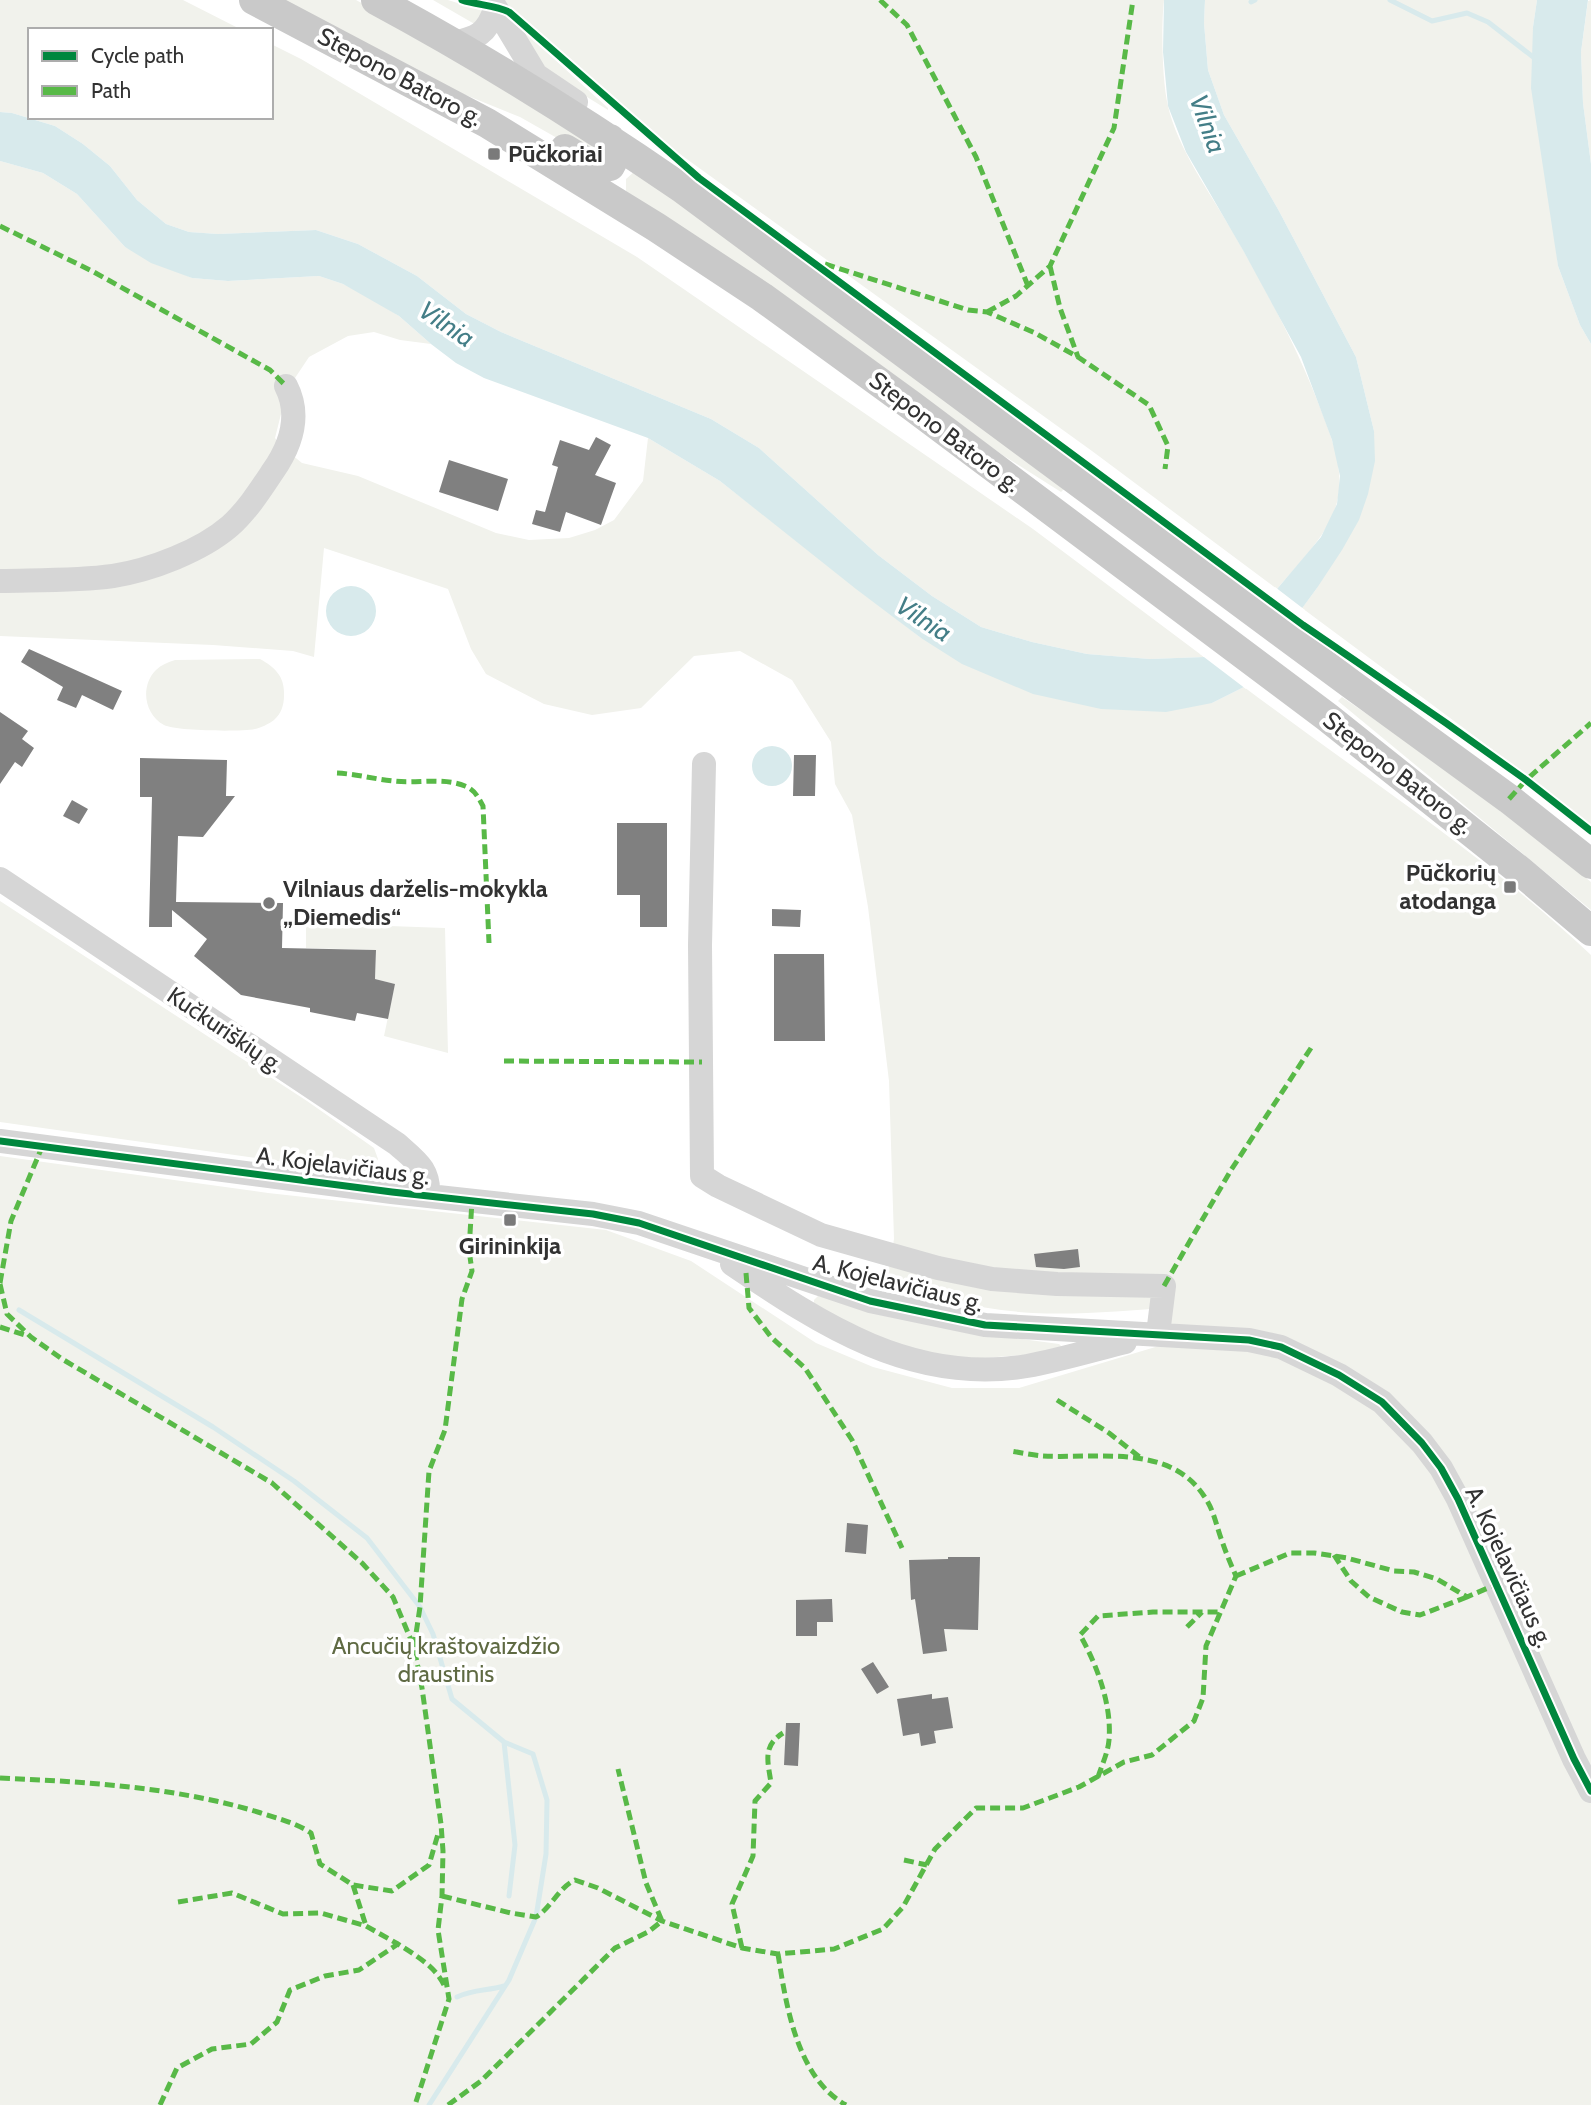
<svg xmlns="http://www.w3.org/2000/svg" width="1591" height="2105" font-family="Cabin,sans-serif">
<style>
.green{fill:#f1f2ec}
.water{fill:#d8eaec}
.pier{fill:#fff}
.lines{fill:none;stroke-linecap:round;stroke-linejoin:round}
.stream{stroke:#d8eaec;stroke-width:5}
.building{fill:#808080}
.minor{stroke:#d6d6d6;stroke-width:24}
.major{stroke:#c9c9c9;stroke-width:30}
.quiet{stroke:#58b947;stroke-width:5;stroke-dasharray:10 5;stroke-linecap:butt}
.cycleway-casing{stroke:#fff;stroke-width:11}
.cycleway{stroke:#00873e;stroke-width:7}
.poi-dot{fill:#7a7a7a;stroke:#fff;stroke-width:2.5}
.labels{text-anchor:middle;stroke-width:7;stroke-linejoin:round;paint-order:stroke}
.street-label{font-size:24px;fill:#323232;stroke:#fff}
.poi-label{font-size:24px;font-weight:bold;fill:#323232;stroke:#fff;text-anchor:start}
.park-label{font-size:24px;fill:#5f6a43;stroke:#fff}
.water-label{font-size:26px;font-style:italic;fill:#447e87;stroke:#fff}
</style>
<rect width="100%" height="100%" fill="#fff"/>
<path class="green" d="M0,0H183L242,30H30V117H271V44L301,59L637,257L1033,529L1204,657L1150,659L1087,654L1032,642L981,627L932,596L878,555L759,448L711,419L501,332L466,314L417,276L358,244L316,230L218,234L189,232L166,224L137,200L110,166L83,144L55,126L12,113L0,112Z
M280,0H356L454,54L566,124L602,153L587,155L520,117L441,85Z
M433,0H448L486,12L478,26Z
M473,0H1164C1161,26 1162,81 1168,106C1177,147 1210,193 1231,229C1265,288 1297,346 1321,410C1332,439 1345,470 1337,502C1330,533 1297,565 1277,589L1092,451L659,139L506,4Z
M1205,0H1537L1533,27L1558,266L1580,325L1591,344V828L1512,764L1302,608L1317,588L1374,431L1356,357L1279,211L1224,115L1208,70L1204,23Z
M1591,0V164L1583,103L1581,52L1588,1Z
M509,18L608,108V110L550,74Z
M0,161L43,173L77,194L125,247L192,278L228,281L319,276L343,284L368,296L399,316L431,344L400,340L374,332L348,336L309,357L287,390L275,438L280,445L302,463L358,476L496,533L529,540L569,538L595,530L614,520L643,481L648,438L720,481L921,638L1212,703L1244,687C1361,775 1484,854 1591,955V2105H0V1156L268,1193L606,1230L691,1261L816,1343L873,1367L952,1388H1019L1162,1345L1173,1307C1126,1311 1080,1315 1033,1313C983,1310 935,1298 886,1286L894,1239L889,1081L868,907L852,815L835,784L831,742L792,680L740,651L694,656L641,708L592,715L544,704L486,674L471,649L448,589L324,548L314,657L293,651L213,645L0,636Z
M635,171L1064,489L1061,492L1004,456L626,191V179Z
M260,659C276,668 285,677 284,696C284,705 281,714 274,720C269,724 260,728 255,729C240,732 176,731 164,725C144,714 140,686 156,670C161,665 168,662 175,660Z
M1342,697L1473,787L1591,882V910L1338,701Z
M0,901L307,1101L374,1148L378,1159L373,1168L364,1171H349L0,1122Z
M306,923L445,928L448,1053L384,1036L395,984L375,979L376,950L306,948Z
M818,1296L960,1331L1059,1344L1061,1346L1058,1352L960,1360L877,1340L814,1305V1300Z"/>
<path class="water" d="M1164,0H1205L1204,23L1208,70L1224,115L1279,211L1356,357L1374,431L1375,461L1368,494L1359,520L1342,550L1317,588L1244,687L1212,703L1166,712L1101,709L1033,694L962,664L921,638L856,589L720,481L648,438L484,378L456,363L431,344L399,316L343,284L319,276L228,281L192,278L151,263L125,247L77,194L43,173L0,161V112L12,113L55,126L83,144L110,166L137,200L166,224L189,232L218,234L316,230L358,244L417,276L466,314L501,332L711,419L759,448L878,555L932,596L981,627L1032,642L1087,654L1150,659L1204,657L1215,651L1277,589L1321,537L1337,504L1340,476L1332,440L1301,357L1244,252L1186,152L1168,106L1163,52Z
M1537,0H1588L1581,52L1583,103L1591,164V344L1580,325L1558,266L1531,88L1533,27Z
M326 611a25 25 0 1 1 50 0a25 25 0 1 1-50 0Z
M752 766a20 20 0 1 1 40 0a20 20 0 1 1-40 0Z"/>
<path class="pier" d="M1275,587L1305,610L1246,689L1200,654L1213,648Z"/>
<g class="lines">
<path class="stream" d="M1390,0L1432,21L1467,13L1488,22L1537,60
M1251,2L1255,0
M19,1310L213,1427L294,1481L367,1538L420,1607L433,1634L452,1699L504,1742L533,1754L547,1800L546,1854L536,1917L509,1980L429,2105
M504,1742L515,1845L509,1896
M457,1997C474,1989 487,1991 504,1986"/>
</g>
<path class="building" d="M596,437L611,445L595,475L616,483L601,525L566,512L560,532L532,524L536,510L545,512L558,467L552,465L560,440L589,450Z
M449,460L508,479L498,511L439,492Z
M29,649L122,691L113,710L82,695L76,708L57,700L63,687L21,662Z
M0,712L28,731L22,739L34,748L22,767L15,762L0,784Z
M794,755H816L815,796H793Z
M140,758L227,760L226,796H235L203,837L178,836L176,902L283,903L282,948L376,950L375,979L395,984L388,1019L357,1013L355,1021L310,1012V1008L241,995L194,956L207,939L172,910V927H149L152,797H140Z
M72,800L88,809L79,824L63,816Z
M617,823H667V927H640V895H617Z
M772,909L801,910L800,927L772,926Z
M774,954H824L825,1041H774Z
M1078,1249L1080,1267L1064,1269L1036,1267L1034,1254Z
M847,1523L868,1525L866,1554L845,1552Z
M948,1557H980L978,1630L944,1629L947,1651L923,1654L915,1599L911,1600L909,1560L948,1559Z
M832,1599L833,1622H817V1636H796V1600Z
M873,1662L889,1687L877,1694L861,1669Z
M932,1694V1699L948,1697L953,1728L934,1731L936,1743L921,1746L919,1733L903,1736L897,1699Z
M786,1723H800L798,1766L784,1765Z"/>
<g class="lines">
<path class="minor" d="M491,0L536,75L576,102
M453,43C477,38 487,34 495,9
M0,581C36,580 77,581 113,576C151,570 201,551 230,526C247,511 261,489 273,471C291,445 301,415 286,386
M704,764L700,945L702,1176L718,1186L821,1235L938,1268L992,1279L1057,1284L1164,1286L1158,1334
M0,879L397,1144C416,1161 430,1169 428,1196
M0,1141L392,1192L593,1214L639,1223L870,1301L985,1325L1249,1340L1281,1347L1339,1375L1382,1402L1422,1443L1441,1468L1458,1499L1574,1759L1591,1791
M732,1264C822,1325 913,1385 1027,1366C1060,1360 1093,1350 1125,1342"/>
<path class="major" d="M254,0L487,123L656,227L762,297L912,406L1327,717L1519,870L1591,931
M376,0C482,57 584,121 683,189L1351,684L1509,799L1591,864
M565,149C579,157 594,170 610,166C616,156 614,149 610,139"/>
<path class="quiet" d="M880,0L907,25L976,157L1028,286
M0,226L92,271L270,370L286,386
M825,264L968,310L987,312L1035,333L1078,357L1149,405L1168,446L1165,469
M1050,266L1060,308L1078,357
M987,312L1016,296L1050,266L1114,128L1133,0
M337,773C356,774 374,779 393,781C416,784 443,777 465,786C475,790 478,797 483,806L489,943
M1509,799L1526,780L1591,723
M504,1061L702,1062
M746,1273L749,1308L771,1337L805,1368L852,1440L902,1548
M0,1283L11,1221L42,1147
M0,1284L7,1314L31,1337L62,1359L272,1483L362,1563L393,1597L414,1647L422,1688L441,1824L443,1851L442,1896L438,1930L449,1999L415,2105
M1164,1286L1231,1170L1311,1048
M0,1327L28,1336
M1057,1400L1109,1433L1141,1458
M1334,1555L1351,1581L1369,1597L1402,1612L1420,1615L1467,1597
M1236,1576L1290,1553H1314L1347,1558L1394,1571L1414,1572L1437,1579L1467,1597L1497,1584
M1187,1627L1202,1612
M414,1647L420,1607L429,1471L445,1430L462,1299L472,1271L469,1250L472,1201
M1098,1777C1102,1765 1108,1752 1109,1740C1112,1705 1097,1665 1080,1635L1098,1616L1153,1612H1220
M0,1778C88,1782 177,1787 261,1813C279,1819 296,1823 311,1833L320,1864L353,1885L392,1891L429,1865L438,1834
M904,1860L927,1865
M353,1885L366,1926
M442,1896L511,1913L536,1917C552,1907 558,1888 575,1880L598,1888L662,1921L742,1948L778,1954L834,1949L883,1929L903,1907L935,1849L976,1808H1023L1079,1787L1124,1762L1152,1755L1194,1721L1203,1698L1206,1646L1236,1576C1231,1565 1226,1553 1222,1541C1216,1525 1214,1510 1204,1496C1169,1443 1096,1459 1043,1456C1033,1455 1022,1453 1011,1451
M178,1902L232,1893L283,1914L321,1913L366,1926L398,1944
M742,1948L732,1904L753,1856L755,1801L771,1783C768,1762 762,1746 783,1733
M778,1954C786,2005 797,2078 846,2105
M160,2105L177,2068L212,2049L251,2044L277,2022L290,1990L325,1976L359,1970L398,1944C415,1955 435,1966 444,1985
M448,2105L481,2081L615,1948L648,1932L662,1921L646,1883L618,1769"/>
<defs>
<path id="cycleway" d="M462,0C476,5 496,5 509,12L699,178L1303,625L1446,723L1526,780L1591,831
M0,1141L392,1192L593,1214L639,1223L870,1301L985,1325L1249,1340L1281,1347L1339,1375L1382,1402L1422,1443L1441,1468L1458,1499L1574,1759L1591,1791"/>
</defs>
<use href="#cycleway" class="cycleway-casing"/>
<use href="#cycleway" class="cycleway"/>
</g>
<g class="poi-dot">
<rect x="487" y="147" width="14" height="14" rx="3.5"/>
<rect x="1503" y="880" width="14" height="14" rx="3.5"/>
<circle cx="269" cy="903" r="7"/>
<rect x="503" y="1213" width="14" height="14" rx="3.5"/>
</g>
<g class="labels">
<g class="street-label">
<text transform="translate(400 77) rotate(28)" y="8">Stepono Batoro g.</text>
<text transform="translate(945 432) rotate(37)" y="8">Stepono Batoro g.</text>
<text transform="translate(1398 773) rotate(38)" y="8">Stepono Batoro g.</text>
<text transform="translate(225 1030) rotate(34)" y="8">Kučkuriškių g.</text>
<text transform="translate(343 1166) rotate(7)" y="8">A. Kojelavičiaus g.</text>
<text transform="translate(898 1283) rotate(14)" y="8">A. Kojelavičiaus g.</text>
<text transform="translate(1509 1567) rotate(65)" y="8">A. Kojelavičiaus g.</text>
</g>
<g class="poi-label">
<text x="508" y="162">Pūčkoriai</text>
<text x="1496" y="881" text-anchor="end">Pūčkorių<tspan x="1496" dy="28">atodanga</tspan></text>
<text x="283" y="897">Vilniaus darželis-mokykla<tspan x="283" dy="28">„Diemedis“</tspan></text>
<text x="510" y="1254" text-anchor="middle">Girininkija</text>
</g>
<g class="park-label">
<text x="446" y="1654">Ancučių kraštovaizdžio<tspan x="446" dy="28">draustinis</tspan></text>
</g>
<g class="water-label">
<text transform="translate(1208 124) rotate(70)" y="9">Vilnia</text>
<text transform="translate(447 324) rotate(34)" y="9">Vilnia</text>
<text transform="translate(924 619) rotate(33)" y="9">Vilnia</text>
</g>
</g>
<rect x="28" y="28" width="245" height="91" fill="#ffffff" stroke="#adadad" stroke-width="2"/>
<rect x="42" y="51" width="35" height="10" fill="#00873e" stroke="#adadad" stroke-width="2"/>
<text x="91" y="63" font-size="21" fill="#323232">Cycle path</text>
<rect x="42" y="86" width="35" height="10" fill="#58b947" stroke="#adadad" stroke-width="2"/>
<text x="91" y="98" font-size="21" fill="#323232">Path</text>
</svg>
